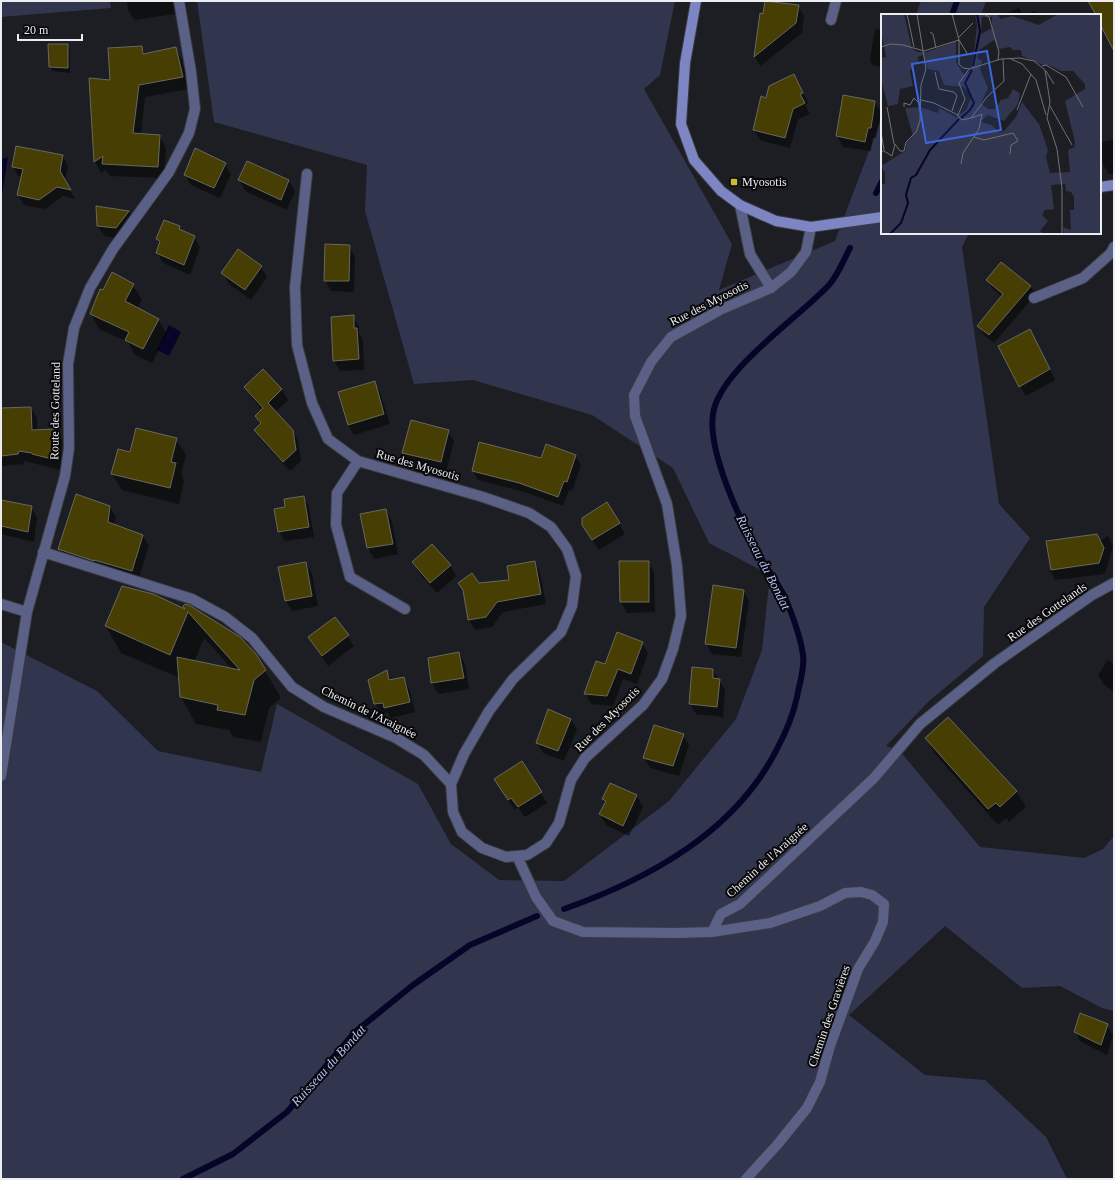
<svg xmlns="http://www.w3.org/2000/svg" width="1115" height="1180" font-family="Georgia,serif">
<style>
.green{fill:#31354e}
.water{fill:#07042a}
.shadow{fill:#0007;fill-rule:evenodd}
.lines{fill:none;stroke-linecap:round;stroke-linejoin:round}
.stream{stroke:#07042a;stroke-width:6}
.building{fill:#463e02;stroke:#686861}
.lane-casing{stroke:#3a3b40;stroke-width:12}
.street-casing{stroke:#3a3b40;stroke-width:12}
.secondary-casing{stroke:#3a3b40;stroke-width:12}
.lane{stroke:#5b6186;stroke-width:10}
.street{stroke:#5b6186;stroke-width:10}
.secondary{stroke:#7d86c3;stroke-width:10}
.poi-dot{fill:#caba39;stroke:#08080a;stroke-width:1.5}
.labels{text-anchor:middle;stroke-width:4;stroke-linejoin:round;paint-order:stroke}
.poi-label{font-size:12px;fill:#ecedf1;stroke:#08080a;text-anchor:start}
.street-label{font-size:12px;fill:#ecedf1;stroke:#08080a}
.water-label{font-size:13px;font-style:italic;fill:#b6c0fb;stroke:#08080a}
.inset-river{fill:none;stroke:#07042a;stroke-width:2}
.inset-road{fill:none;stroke:#707175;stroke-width:1}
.view{fill:#3c66dc;fill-opacity:0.15;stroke:#3c66dc;stroke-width:2}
.inset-edge{fill:none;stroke:#ecedf1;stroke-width:2}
</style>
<rect width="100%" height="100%" fill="#1d1e23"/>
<path class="green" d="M1,1H110L111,8L1,17Z
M197,1H675L660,75L644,89L732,244L719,290L835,241L882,117V233H969L962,247L999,504L1030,538L984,607L983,656L929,701L886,746L899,750L980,847L1084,858L1103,849L1114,836V1011L1102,1008L1060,986L1022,988L945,926L849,1015L925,1075L985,1080L1046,1137L1067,1179H1V642L97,691L158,751L261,772L277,704L418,784L451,844L499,880L564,881L669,801L736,719L762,650L770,575L709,543L673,468L592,415L473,380L414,384L365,211L367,165L214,122Z
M921,1H986L981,15H916Z"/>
<path class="water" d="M8,157L2,196H1V159Z
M169,325L181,332L169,356L157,350Z"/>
<path class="shadow" d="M127,1H173L175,14L134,20L128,10Z
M766,1L798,6L804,16L802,33L760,66L755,57L760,14L764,15Z
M1019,8L1023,15H1001Z
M1035,11L1037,15H1026Z
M875,29L882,30V67L872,65L870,60Z
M67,45L70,50V73L52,71L50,66Z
M141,47L146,55L175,48L182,60L189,89L145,97L141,135L160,136L166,148L164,178L110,176L106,170L101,173L95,162L91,80L111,81Z
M799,85L808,103L805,105L810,114L798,119L790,148L760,140L754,130L767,99Z
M844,96L875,102L881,112L876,138H873L871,151L843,147L837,136Z
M1114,140V174H1109L1103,164L1100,142Z
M63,156L68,166L65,181L75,199L63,196L45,209L24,205L18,195L22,177L18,176L13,167Z
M247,162L289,181L295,191L287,210L245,191L239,180Z
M225,164L231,174L220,198L191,185L185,174Z
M97,207L129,212L135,222L122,239L104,236L98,226Z
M179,227L182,231L194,237L200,247L190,275L163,263L157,252L160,244L157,239Z
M349,246L355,257L354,292L331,291L325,280Z
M1002,263L1031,287L1035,295L994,343L983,334L979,326L1002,297L992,288L988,280Z
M261,267L267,277L251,300L229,284L223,273Z
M133,285L142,300L137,309L158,319L167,334L152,363L135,355L128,342L99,329L91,314L103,291Z
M353,316L359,327V333L363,339L364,370L340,371L334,361Z
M1036,341L1055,380L1026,396L1020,386Z
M263,370L282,390L288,400L275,412L292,430L298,441L301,461L290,471L261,440L255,430L261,425L256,416L262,410L252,398L246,387Z
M374,382L380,392L390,424L354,435L348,425Z
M31,408L37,418V431L56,430L62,440L61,470L24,461L23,464L1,466V409Z
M448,431L454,441L446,472L409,463L403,453Z
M176,439L186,455L181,474L184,480L179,504L122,490L112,474L131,453Z
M576,456L581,465L572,491L569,490L563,506L525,492L478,480L473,471L541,459Z
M303,497L309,507L314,537L285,541L279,531Z
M1,501L31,507L37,518L34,542L1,534Z
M110,507L116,517L114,525L143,536L149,546L138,581L66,559L59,548Z
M386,510L392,521L398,554L374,559L368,548L361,514Z
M619,523L625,534L599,550L589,535Z
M1108,536L1113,546L1105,574L1055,580L1050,570Z
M535,562L540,573L546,604L503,612L492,627L475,630L469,620L479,584L510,581Z
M620,562H648L654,572L655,612L627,613L621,602Z
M306,563L312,574L318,606L292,611L286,601Z
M413,563L450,565L456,576L437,593L419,573Z
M744,591L749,601L741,657L712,654L706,643Z
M186,610L256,655L281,698L269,708L261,742L233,737L229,730L196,724L181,697L180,678L121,653L106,626ZM204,638L232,669L194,662Z
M335,618L354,646L328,666L309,638Z
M642,643L648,653L637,684L623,679L613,706L591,704L585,693L605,665Z
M459,653L465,664L469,689L438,694L432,683L429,659Z
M1108,660L1114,664V692L1104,685L1098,675Z
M713,670L725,690L723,717L696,714L690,704Z
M386,671L392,680L403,678L409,688L415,712L391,718L388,713L381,714L375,703Z
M571,719L577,730L564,761L543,753L537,742Z
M683,735L689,745L679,776L650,768L644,758Z
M926,738L1016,791L1026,807L1009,822L1006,818L998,825L935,754Z
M522,762L547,803L525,817L518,807L515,810L501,790Z
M610,785L637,796L643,807L629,836L606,825L600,814L605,803L603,799Z
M1107,1025L1113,1035L1107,1055L1081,1042L1075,1032Z"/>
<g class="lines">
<path class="stream" d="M952,15L957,1
M876,193L882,181
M564,909C649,879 735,832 777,749C786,732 793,716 797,697C799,685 805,668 803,655C801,640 793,617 787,602C781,587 769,572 761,558C742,525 704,446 714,409C725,367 798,318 829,285C838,275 844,259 850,248
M183,1179L233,1154L287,1112L355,1032L413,985L470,945L537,916"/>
</g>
<path class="building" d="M765,1L799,5L796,23L754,57L760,13L763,14Z
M1088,1H1114V51L1100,24V15H1096Z
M48,44H68V68L49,67Z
M142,46L143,54L176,47L183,77L139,85L133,133L160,135L158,167L102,164L103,156L94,162L89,78L110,80L108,48Z
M794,74L803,93L800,94L805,103L793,109L785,138L753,130L761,96L766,98L769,86Z
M843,95L875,101L871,128H868L865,142L836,136Z
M16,146L63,155L60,171L71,190L57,187L39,200L17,195L23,169L12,167Z
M195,148L226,163L214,188L184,175Z
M247,161L289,180L281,200L238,180Z
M96,206L129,211L116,228L97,226Z
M164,220L180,226L179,229L195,236L184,265L156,253L160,241L156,239Z
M325,244L350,245L349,281H324Z
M238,249L262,266L245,290L221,273Z
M1001,262L1031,286L989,335L977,326L1003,294L986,280Z
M112,272L134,284L125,301L159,319L143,349L125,340L129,332L90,314L100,289L103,290Z
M354,315V328H357L359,359L333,361L331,317Z
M1030,329L1050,369L1019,387L998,346Z
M263,369L282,389L268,403L293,430L296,450L283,462L254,430L261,423L255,416L263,408L244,387Z
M375,381L384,414L348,425L338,392Z
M31,407L32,430L56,429V460L32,454V453L19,451L18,454L1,456V408Z
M411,420L449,430L441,462L402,453Z
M136,428L177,438L171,462L176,463L170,488L111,474L118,449L130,452Z
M479,442L541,458L546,444L576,455L567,482L564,481L558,497L519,483L472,471Z
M76,494L110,506L108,522L143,535L132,571L94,560V561L58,549Z
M304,496L309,527L278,532L274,509L285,507L284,499Z
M1,500L32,506L28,532L1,526Z
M607,502L620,523L592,540L582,525V518Z
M386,509L393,544L367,548L360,514Z
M1097,534L1104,548L1099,563L1051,570L1046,541Z
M432,544L451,565L430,583L412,562Z
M535,561L541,594L497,602L486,617L468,620L463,590L458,583L472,573L479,583L509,580L507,566Z
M619,561H649V602H620Z
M306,562L312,596L285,601L278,567Z
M713,585L744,590L736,648L705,644Z
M122,586L153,594L185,609L183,606L185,604L189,605L240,637L256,654L266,670L254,680L245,715L217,710L218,705L180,697L177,657L240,670L188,612L170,655L105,626Z
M335,617L349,635L322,656L308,637Z
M617,632L643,642L631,674L618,669L607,696L584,694L596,661L605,664Z
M459,652L464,678L431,683L428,658Z
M692,667L713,669V678L720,679L717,707L689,704Z
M387,670L389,680L404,677L410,702L384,708L383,703L374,704L368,680Z
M548,709L571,719L558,751L536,743Z
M948,717L1017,791L1000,807L996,803L988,809L925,738Z
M654,725L684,734L673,766L643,758Z
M522,761L542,792L518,807L511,798L508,800L494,779Z
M610,783L637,795L623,826L599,814L606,801L602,799Z
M1080,1013L1108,1024L1101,1045L1074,1032Z"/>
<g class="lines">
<defs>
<path id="lane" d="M740,205L750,254L771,288
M1034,298L1083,278L1111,253L1114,247"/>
<path id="street" d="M831,20L836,1
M307,174L295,287L297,345L312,403L328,439L358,461L483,497L529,513L551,527L567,549L576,576L572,606L561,632L513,679L489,711L464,754L451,784L453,812L462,832L482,848L506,857L527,855L546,843L559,823L571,780L585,758L643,705L662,679L673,649L681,616L677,566L667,504L635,416L634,395L651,362L671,337L720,310L771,288L791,272L806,252L811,227
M358,461L337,493L336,525L350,577L405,609
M43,552L192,599L225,617L252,638L292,687L324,707L396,738L424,755L451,784
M1,604L27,612
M1,776L27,612L65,476L69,448L68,364L74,328L90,288L113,249L169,172L189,133L195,109L191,72L179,1
M517,856L536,897L553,921L583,932L677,933L712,932L721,914L740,904L874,778L920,724L995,663L1092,595L1114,583
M712,932L770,923L820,906L845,893L861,892L872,895L884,904L883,922L875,941L858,969L830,1046L820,1082L807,1108L777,1145L746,1179"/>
<path id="secondary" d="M696,1L685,63L681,124L694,160L721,191L740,205L776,221L811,227L882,217
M1100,187L1114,185"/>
</defs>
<use href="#lane" class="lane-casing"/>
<use href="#street" class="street-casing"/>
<use href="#secondary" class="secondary-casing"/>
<use href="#lane" class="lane"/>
<use href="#street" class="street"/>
<use href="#secondary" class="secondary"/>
</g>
<rect class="poi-dot" x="730" y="178" width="8" height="8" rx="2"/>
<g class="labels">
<g class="poi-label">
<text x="742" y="186">Myosotis</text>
</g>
<g class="street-label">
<text transform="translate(709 303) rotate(-27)" y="4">Rue des Myosotis</text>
<text transform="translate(55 411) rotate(-89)" y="4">Route des Gotteland</text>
<text transform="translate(418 465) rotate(16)" y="4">Rue des Myosotis</text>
<text transform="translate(1047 612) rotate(-35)" y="4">Rue des Gottelands</text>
<text transform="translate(369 712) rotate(26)" y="4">Chemin de l'Araignée</text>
<text transform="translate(607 719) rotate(-45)" y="4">Rue des Myosotis</text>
<text transform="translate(767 860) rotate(-42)" y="4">Chemin de l'Araignée</text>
<text transform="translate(829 1016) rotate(-71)" y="4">Chemin des Gravières</text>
</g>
<g class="water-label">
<text transform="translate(764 562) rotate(63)" y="5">Ruisseau du Bondat</text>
<text transform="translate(328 1065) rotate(-48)" y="5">Ruisseau du Bondat</text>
</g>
</g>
<g transform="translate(881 14)">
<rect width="220" height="220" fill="#1d1e23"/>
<path d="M0,0H23L31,35L37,38H46L75,27V48L83,61L90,56L92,46L96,12L94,0H116L120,5L131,2L158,11L177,0H220V220H183L182,213L190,216L189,196H193V183L190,178L185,177L184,170L170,171L173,195L164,196L161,201L167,207L159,217L164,220H0V170H4V159L0,152L24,137L26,128L32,122L24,94L39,93L57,99L58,94L75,103L85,96L90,84L89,79L82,73L63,71L58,57L47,55L42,41L37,43L38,49L31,51V55L29,56L32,72L19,75L17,90L7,92L0,65V44L5,43L0,17ZM101,3H111V14L100,20ZM113,26L118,35L129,33L132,36H140L141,42L162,51H168L180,57H192L204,70V75L184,87L194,128L193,133L187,136L189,158L169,159L165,143L167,136L158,110L141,88L135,103L123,117L118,118L110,111L100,108L106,101L123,107L137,90L139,79L132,75L127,84L120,86L114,95H107L100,89L107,74L99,55L101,47L96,44L98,36Z" fill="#31354e" fill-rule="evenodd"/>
<path class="inset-river" d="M92,52L99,17L96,0M80,104L89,96L93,89L84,69L91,56M9,220L20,209L27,189L25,181L30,164L35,161L49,136L78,105"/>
<path class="inset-road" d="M26,0L33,33M71,0L78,26V50L82,54L88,55L120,45L139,44L153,47L164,56L169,88L166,104L176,135L181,174V220M103,0L108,3L118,38L117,46M49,18L52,20L55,34M78,23L92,9M0,33L9,30L22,31L43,37L78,26L87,41M130,45L141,50L155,66L165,101M161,52L165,51L185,63L202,93M165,57L173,70M54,58L58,75L73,78L76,82L71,97M40,86L53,89L77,101L84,85L78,69L88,55M169,92L191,131M6,93L13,130M23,93V89L29,91L33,84L40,91M136,96L150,60M76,101L81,106L90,104L106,83L123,67L122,45M0,118L3,136L0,139M93,123L103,126L132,119L137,127L130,131L129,140M3,137L11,142L14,130L19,137H23L25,128L35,118L39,107L40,71L45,55L36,0M80,150L82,139L98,115L101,100L91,104"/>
<path class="view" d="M106,37L120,116L45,129L31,50Z"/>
<rect width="220" height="220" class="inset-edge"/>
</g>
<rect width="1115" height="1180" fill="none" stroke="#ecedf1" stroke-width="4"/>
<path d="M18 34v6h64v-6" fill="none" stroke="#ecedf1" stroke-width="2"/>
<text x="24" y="34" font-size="12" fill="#ecedf1" stroke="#08080a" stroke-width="3" paint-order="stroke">20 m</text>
</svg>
